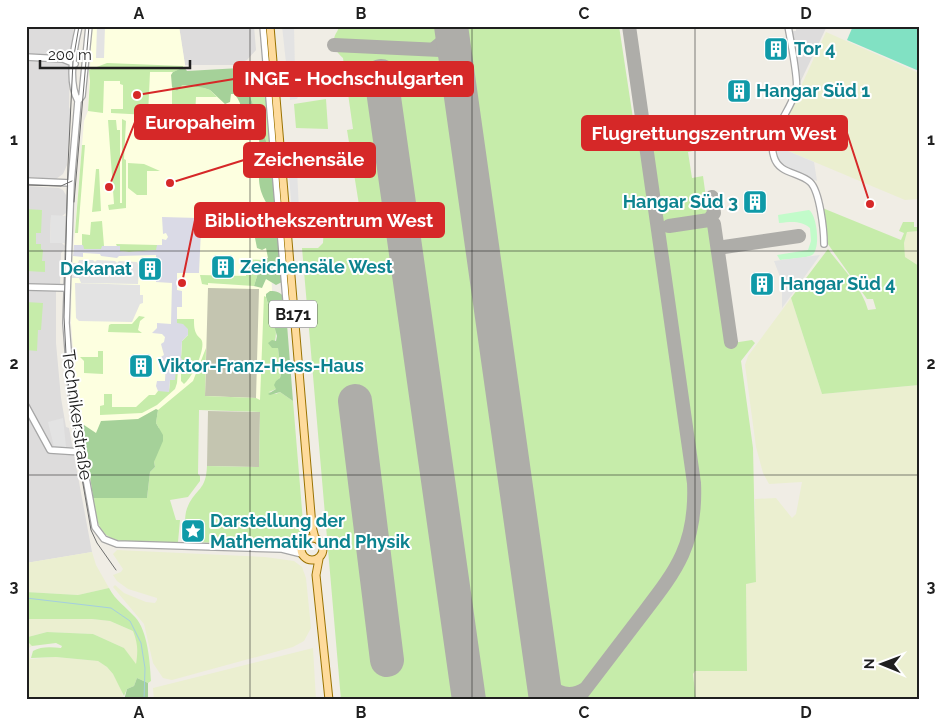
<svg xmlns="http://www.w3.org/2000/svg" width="945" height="726" font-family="Raleway,sans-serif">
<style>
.residential{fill:#dddcdc}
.education{fill:#fdffe0}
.construction{fill:#c4c5b0}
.farmland{fill:#ebefd0}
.grass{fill:#c6ecaa}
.forest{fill:#a5d199}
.park{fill:#c2fbca}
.pitch{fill:#81e1c3}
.parking{fill:#e3e3e3}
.plaza{fill:#dadae6}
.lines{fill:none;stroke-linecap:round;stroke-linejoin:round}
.stream{stroke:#a5cedf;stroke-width:1}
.taxiway{stroke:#aeada9;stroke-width:14}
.runway{stroke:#aeada9;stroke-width:34}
.minor-casing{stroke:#a6a6a6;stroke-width:8}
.major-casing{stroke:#9b7300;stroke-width:9}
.minor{stroke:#fff;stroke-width:5.5}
.major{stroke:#fedb9c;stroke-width:7}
.tram{stroke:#6d6d6d;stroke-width:1}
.grid{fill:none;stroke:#1f1f1f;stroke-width:1;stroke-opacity:0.55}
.labels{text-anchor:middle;stroke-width:4;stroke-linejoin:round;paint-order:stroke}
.shield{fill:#fff;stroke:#626262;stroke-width:1}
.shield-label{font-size:16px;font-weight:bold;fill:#1f1f1f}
.culture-label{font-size:18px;font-weight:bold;fill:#0d838f;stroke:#fff;text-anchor:start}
.street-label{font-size:18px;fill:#1f1f1f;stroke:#fff}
.leader{fill:none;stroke:#d62828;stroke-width:2}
.callout-dot{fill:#d62828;stroke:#fff;stroke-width:2}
.callout{fill:#d62828;stroke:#d62828;stroke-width:2}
.callout-label{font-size:19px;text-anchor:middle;font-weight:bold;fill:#fff}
.neatline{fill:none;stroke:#1f1f1f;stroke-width:2}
.grid-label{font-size:16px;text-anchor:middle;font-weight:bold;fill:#1f1f1f}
</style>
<rect width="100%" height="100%" fill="#f0ede5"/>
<path class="residential" d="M26,26H74L70,59L69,107L71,112L67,165L63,174L56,179L26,177Z
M179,26H254L256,50L247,60L234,65H185Z
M796,26H827L797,89L790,41L792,31H796Z
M26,186L59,188L63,190L66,195V213L62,216H51L50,242L62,243L65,246L64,250L61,253L60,286L26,284Z
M26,289L56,290V343L61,398L66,427L69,428L92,552L26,563Z"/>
<path class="education" d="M92,26H179L186,71L232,70L266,155L272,290L266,408L199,402L163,441L154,462L93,498L77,403L71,323L72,266L84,121L88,111Z"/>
<path class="construction" d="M208,288L259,289L256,398L205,396Z
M208,411L260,412L259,467L207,466Z"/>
<path class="farmland" d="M826,32L919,73V199L905,200L774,145Z
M919,231V266L905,257L904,243L907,232Z
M791,298L822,394L919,385V700H696L693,674L695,671H747L746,583L756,582L755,499L776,498L792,518L796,514L802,482L769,484L763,473L756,447L745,365L748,356Z
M117,550L265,557L294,561L302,567L306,578L311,628L304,641L293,647L172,680L163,678L153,663L144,624L113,587L115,585L124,593L146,602L155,603L157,600V598L128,589L117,581L113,575L121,572L123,569L113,554Z
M92,552L96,565L109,588L78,595L26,592V563Z
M26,619H92L110,621L133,631L137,643L138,652L136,665L124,648L93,634L47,632L39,634L28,637L27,641L32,646L26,650Z
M313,648L316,700H154L153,688Z
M29,649L30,659L56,657L98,661L107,667L113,674L121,688L124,700H26V651Z"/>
<path class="grass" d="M266,26H267L309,528C304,545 288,548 272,545C289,542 305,548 308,524Z
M339,26H619L634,125L693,119L698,150L688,152L692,178L703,176L726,344L752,340L755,343L741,361L753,448L756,582L746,584L747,671H695L693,674L696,700H341L302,248H318L323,243L325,208L359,205L347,130L353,129L343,58C338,53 332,47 334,39C335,33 338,32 339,26Z
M255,61H263L271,149L268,152L266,141L240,68L246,67Z
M107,63L183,66V68L173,72H150L148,115L111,113V109H123V85L120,84V81H104L103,113L88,111L90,81L89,70Z
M181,85L204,88L210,90L217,97H196L195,116H172V87L177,91Z
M326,99L328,129L296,128L294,104Z
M122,119L126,121L124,159L126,160V208L109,210L108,205L114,204L108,120H116L117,130H120V203H122Z
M82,145H85L78,233H75Z
M128,163L144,164L160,171H147V195H137L128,188Z
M96,169H99L101,211L92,212Z
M820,207L901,240L904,233L899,231L903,222H914V227H919V231L907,232L904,243L905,257L919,266V385L822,394L791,298L828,249C841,267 862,287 868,310L876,309L873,299H867L825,240Z
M26,209L42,210L41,233H36V244H41V249L43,250L42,261H45V272L26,271Z
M102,221L104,246L102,249H83L82,245V234L90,235L91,222Z
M116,244L157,245V250L129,252L119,251Z
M246,259L262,260L254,286L208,283V285L202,284L200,275L246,276Z
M264,296L266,297C270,316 282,329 272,348H278L281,374L276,389L269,392L276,394L280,392L293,401L303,522C302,549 286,535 273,540C270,541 268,543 266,544L185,542C186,531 183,516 188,506C196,488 206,491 207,466L259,467L260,412L199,410L198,474L200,476V481L188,497L170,500L176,520H180L178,542C159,542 115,547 103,532C96,523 95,509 93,498H147L150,472L155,467L154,462L159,428L156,423L158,410L193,381L206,348L205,396L256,398L260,400Z
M26,302L43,303L41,330H38L37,351L26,350Z
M139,316L145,317L140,321L138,330L142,333L108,332L109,325L111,324H132Z
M177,319H194C194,325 194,330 197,335C198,337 201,338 202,341C205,351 192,378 184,384L181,381V368L183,366L181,358L182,341L188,335L177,324Z
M98,351H103V374L84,373V361L80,357H98Z
M176,369H178L177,383L175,389L157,405L142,413L100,415V406L104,405V394H112V407H136L149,395H155L158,391H169L170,380Z
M109,588C115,600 126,607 135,617C148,631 150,663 151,681L148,683L137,678L134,686L127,689L124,696L113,674L107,667L98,661L56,657L31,658L33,651C41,646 52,647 61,648L62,646L56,643L32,646L27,641L28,637L47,632L93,634L124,648L136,664C138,651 138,644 133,631L110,621L92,619H26V592L78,595Z"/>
<path class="forest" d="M184,67L187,71L240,68L266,141L268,152L260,156H255L254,148L258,146C262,137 256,136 250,131C241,121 245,105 234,94H231L230,102L225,104L210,90L204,88L182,85L177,91L172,87L171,75L173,72Z
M269,155L272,158L282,282L276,285L266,279L262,288L254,286L262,260L268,258L266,248L262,250L257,248L255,238L251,235L260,217L263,229L268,226V222L261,217L260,213L267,204C258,189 258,179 260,161Z
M270,291C277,291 281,292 285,299L293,401L280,392L270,395L268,394L276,389L274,385L276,381L280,378L281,374L278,348H272L268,343L272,340L276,341L277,336L266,297V294Z
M156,409L158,410L156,423L163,435V441L154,462L155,467L150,472L147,498H93L87,453L81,423L96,433L101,421L138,419Z
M137,678L148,683V700H124L127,689L134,686Z"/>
<path class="park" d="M809,210C817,215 821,249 812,255C807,258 787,259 780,260L777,255L808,250L811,241L810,228C800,220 791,222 779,223L778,215Z"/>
<path class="pitch" d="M853,26H919V71L847,40Z"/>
<path class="parking" d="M97,26H105L104,58H96Z
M282,26H294L295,72L304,71V83L297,99L290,100Z
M774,145L814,162L817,181L784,168L776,160Z
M296,149L299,210L292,211L287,154L291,150Z
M51,215L66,216L65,243H50Z
M820,255L818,258L782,308V282L774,261Z
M79,260H93L95,262L97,260L115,261L117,263L119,261L137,262L139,267L138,284L81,283L79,278H72V263H78Z
M75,283L140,285V295H143V303L140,304L132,322L79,321L76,318Z
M63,418L66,447H54L48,422Z"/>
<path class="plaza" d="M162,217L198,218L197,230H201L199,273H177V290L182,291V307H177V323L183,324L188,329V335L182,341L181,358L183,360V366L176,369L175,380H170L169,392L158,391L156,386L157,381H165L166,361H158V357H161L164,355L161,344L164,342L165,337L162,334L152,333L157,328V323L171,324L172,283L156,282V255L119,256L117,258L101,256L100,254L83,253V257L73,256L74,245H83L84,249H101L102,246H120V251L129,252L156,250L157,245H162V239L166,240L168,237L166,233L163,234Z"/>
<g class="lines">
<path class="stream" d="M26,598L111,608L130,621L141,643L145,668L144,700"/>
<path class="taxiway" d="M334,45L440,50L451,56L457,69
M434,49L446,39L450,26
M709,220L714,224L731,342
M669,226L709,220L714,213L712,197
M724,247L799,236
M542,670C548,690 566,701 585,689
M577,700C597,674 616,649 635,624C673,574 697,549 694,483L629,26"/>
<path class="runway" d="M451,26L546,700
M381,76L469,700
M355,401L387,660"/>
<defs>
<path id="minor" d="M89,26L82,96L78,101L71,183L66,323L72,402L95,527L104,539L117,544L282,549L302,554
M263,26L288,323
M788,26C790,38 799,82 796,90C791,112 766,134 774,157C779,174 799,172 810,182C820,191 824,231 824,244
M26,57L63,59L75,64
M78,101C67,81 74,47 79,26
M26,181L71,183
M26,287L67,288
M26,406L50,450L81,452
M288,549L302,545"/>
<path id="major" d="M270,26L312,526L315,538
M301 549a11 11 0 1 1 22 0a11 11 0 1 1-22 0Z
M319,559L316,575L329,700"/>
</defs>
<use href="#minor" class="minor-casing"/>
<use href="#major" class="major-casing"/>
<use href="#minor" class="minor"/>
<use href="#major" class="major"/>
<path class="tram" d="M79,26L73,61L68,165L64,317L66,354L69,391L78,443L79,461L91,530L97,543L116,570
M26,185L61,186L72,181
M74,202L89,26"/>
</g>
<path class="grid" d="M250,26V700M472,26V700M695,26V700M26,251H919M26,475H919"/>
<defs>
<symbol id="building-square" viewBox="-11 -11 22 22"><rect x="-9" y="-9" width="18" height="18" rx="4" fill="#0f9aa8" stroke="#fff"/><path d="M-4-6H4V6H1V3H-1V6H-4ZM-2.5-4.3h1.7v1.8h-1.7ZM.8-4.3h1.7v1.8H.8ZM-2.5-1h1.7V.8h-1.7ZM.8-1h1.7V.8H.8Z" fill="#fff"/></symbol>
<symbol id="sight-square" viewBox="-11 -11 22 22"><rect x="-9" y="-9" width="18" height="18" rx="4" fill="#0f9aa8" stroke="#fff"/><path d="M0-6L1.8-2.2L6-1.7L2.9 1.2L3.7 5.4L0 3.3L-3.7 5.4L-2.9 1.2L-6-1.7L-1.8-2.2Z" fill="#fff"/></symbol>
</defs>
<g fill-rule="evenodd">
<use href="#building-square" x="762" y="35" width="28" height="28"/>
<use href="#building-square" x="725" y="77" width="28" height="28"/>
<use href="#building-square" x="741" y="188" width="28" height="28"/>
<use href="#building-square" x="209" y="253" width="28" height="28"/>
<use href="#building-square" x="136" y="255" width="28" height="28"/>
<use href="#building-square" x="748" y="270" width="28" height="28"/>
<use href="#building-square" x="127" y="352" width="28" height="28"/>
<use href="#sight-square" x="179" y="517" width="28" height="28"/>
</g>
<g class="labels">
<rect class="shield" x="269" y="300.5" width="48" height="27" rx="4"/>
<g class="shield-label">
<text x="293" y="320">B171</text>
</g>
<g class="culture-label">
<text x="794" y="55">Tor 4</text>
<text x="756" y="97">Hangar Süd 1</text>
<text x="738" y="208" text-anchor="end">Hangar Süd 3</text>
<text x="240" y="273">Zeichensäle West</text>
<text x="132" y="275" text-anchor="end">Dekanat</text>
<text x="780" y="290">Hangar Süd 4</text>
<text x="158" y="372">Viktor-Franz-Hess-Haus</text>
<text x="210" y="527">Darstellung der<tspan x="210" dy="21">Mathematik und Physik</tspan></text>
</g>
<g class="street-label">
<text transform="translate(77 415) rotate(82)" y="6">Technikerstraße</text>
</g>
</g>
<path class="leader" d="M137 95L234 79M109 187L135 122M870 204L847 133M170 183L244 160M182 283L195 220"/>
<g class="callout-dot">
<circle cx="137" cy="95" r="5"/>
<circle cx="109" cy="187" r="5"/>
<circle cx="870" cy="204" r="5"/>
<circle cx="170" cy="183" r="5"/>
<circle cx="182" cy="283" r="5"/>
</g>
<g class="callout">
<rect x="234" y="62" width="239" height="34" rx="5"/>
<rect x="135" y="105" width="130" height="34" rx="5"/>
<rect x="582" y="116" width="265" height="34" rx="5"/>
<rect x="244" y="143" width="131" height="34" rx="5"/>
<rect x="195" y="203" width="249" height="34" rx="5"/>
</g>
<g class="callout-label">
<text x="354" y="85">INGE - Hochschulgarten</text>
<text x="200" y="129">Europaheim</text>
<text x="714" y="140">Flugrettungszentrum West</text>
<text x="309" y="166">Zeichensäle</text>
<text x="319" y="227">Bibliothekszentrum West</text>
</g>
<rect width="945" height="726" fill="none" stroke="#ffffff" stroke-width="55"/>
<g transform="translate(882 664) rotate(271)" stroke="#ffffff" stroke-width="4" paint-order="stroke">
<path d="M0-4L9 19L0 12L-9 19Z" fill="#1f1f1f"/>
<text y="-8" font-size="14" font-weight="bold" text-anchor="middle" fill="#1f1f1f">N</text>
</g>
<path d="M40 60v8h150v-8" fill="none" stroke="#1f1f1f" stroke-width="2.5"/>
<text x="48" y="60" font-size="15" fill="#1f1f1f" stroke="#ffffff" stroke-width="4" paint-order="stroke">200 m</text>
<rect x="28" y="28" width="890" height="670" class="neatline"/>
<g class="grid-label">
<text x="139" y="19">A</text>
<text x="361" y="19">B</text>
<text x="584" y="19">C</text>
<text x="806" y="19">D</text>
<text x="14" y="145">1</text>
<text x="931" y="145">1</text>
<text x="14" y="369">2</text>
<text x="931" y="369">2</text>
<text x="14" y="592">3</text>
<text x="931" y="592">3</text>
<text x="139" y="718">A</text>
<text x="361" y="718">B</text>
<text x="584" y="718">C</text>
<text x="806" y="718">D</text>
</g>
</svg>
